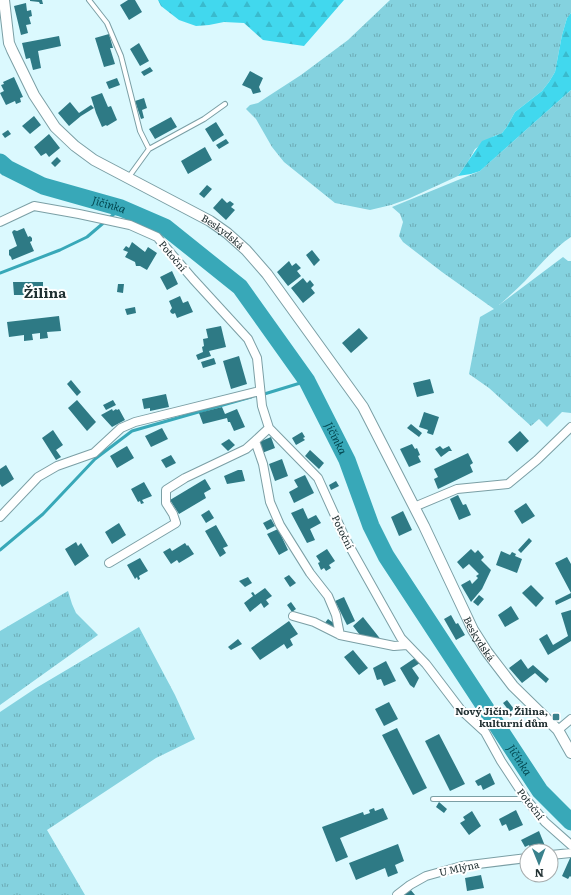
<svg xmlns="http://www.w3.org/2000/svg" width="571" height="895" font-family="Literata,serif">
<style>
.grass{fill:url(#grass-tufts)}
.forest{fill:url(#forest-firs)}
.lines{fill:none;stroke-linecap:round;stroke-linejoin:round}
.stream{stroke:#38a8b8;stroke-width:3}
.river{stroke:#38a8b8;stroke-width:17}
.building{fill:#2e7a85}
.service-casing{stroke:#7b9fa5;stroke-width:6}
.minor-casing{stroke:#7b9fa5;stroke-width:10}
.tertiary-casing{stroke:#7b9fa5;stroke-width:12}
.service{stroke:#fff;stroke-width:4}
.minor{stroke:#fff;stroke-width:8}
.tertiary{stroke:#fff;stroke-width:10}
.poi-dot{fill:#3a818c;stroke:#fff;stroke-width:1.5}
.labels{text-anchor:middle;stroke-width:4;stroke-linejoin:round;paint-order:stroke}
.street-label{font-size:10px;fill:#213032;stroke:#fff}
.poi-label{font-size:10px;font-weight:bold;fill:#213032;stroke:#fff;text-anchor:end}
.water-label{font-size:11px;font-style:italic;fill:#034851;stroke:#fff}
.district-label{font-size:14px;font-weight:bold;fill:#213032;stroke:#fff}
</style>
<defs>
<pattern id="grass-tufts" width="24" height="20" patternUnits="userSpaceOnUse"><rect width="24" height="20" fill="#84d2df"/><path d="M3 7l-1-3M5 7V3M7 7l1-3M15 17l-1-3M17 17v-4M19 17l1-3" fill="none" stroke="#6cabb5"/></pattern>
<pattern id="forest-firs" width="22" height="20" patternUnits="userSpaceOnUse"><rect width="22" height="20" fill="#41d8ee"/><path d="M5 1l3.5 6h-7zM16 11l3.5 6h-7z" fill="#39bacd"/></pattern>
</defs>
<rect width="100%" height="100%" fill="#dbf9fe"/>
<path class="grass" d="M390,0H571V13L567,18L562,35L555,72L549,82L542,91L515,112L506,128L502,133L494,136L475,149L469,160L458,176L408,199L391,205L370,210L335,203L284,162L272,147L256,119L246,109L250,105L258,103L267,97L301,75L348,40Z
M571,90V237C553,249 540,265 525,281C517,289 508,297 499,305L563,257L568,261H571V413L562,412L547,427L539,419L531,426L489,388L469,374L480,317L494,309L442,272L403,242L399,236L403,222L400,214L392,207L480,171Z
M68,591L72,604L76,613L98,635L0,705V631Z
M139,627L175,695L195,739L156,758L47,830L85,895H0V712L36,688Z"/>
<path class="forest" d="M158,0H344L304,46L263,40L244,23L224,22L209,25L196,26L179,20L161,6Z
M571,13V90L480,171L471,174L458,176L482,141L502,133L506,128L515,112L542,91L549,82L555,72L562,35L567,18Z"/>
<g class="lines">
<path class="stream" d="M0,273L60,250L87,237L121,208
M261,395L307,381
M0,550L43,514L95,459L132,431L251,397"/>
<path class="river" id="s1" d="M0,162L7,168L43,186L121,208L165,227L240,287L307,381L347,460L371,526L386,556L540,791L571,822"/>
</g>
<path class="building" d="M30,0H42L43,4H40L39,2L30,1Z
M128,0H135L142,12L129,20L120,5Z
M26,3L27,11L31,10L32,16L29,17L31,24L26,25L28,33L21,35L14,6Z
M109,34L113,48H110L115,64L104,67L95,38Z
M59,36L61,46L38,51L41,68L33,70L30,58L26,59L22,43Z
M139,43L149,61L140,66L130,49Z
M150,67L153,71L144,76L141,72Z
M250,71L263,78L259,87L261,92L253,94L251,89L242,85Z
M14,77L23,97L20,98L21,102L16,104L15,101L6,105L0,93L4,91L1,85L4,84L3,82Z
M117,78L120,85L109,89L106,82Z
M102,93L108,107L111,106L117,120L107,126L106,125L102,127L96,113L91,97Z
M144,98L147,108L142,110L144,118L141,119L135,101Z
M70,102L79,113L91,105L94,108L81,116L69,126L58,113Z
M34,116L41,125L30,134L22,126Z
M171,117L177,127L155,139L149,129Z
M216,122L224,135L213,142L205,129Z
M8,130L11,134L5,138L2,134Z
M49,134L60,148L49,157L46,153L41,156L34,147Z
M226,139L229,143L219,149L216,145Z
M205,147L212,160L188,174L181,161Z
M57,157L61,161L55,167L51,163Z
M207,185L212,189L204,198L199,194Z
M222,198L227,203L230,201L234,204L231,207L235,210L226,220L213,208Z
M24,228L28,237L30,236L32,238V241L30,242L34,251L12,260L11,257L9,255V250L17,246L12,232L14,230L17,231Z
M132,242L145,252L148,247L157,253L147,270L140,266H136L135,262L125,257L128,252L123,250L126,246L129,248Z
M312,250L320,260L314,266L306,255Z
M289,261L292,266L296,263L301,268L297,271L301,276L288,286L277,272Z
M172,271L178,284L167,290L160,277Z
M303,278L307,283L310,280L314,285L311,288L315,293L303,303L291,288Z
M13,282H43V295H36V298H30V295H14Z
M118,284H124L123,293L117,292Z
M180,296L183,303L188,301L193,312L177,318L175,313L173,314L171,313L170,311L172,308L169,301Z
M135,307L136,313L127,315L125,309Z
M59,316L61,331L47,332L48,338L40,339V333L32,334L33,340L24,341V335L9,337L7,322Z
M221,326L226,347L209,351L211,356L198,360L196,355L203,352L202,347L204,346L203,339L208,338L206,329Z
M359,328L368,338L351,353L342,343Z
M239,356L247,384L231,389L223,361Z
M214,358L216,364L203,368L201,362Z
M430,379L434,393L417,397L413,383Z
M71,380L81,392L77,396L67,384Z
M166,394L169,407L150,411V408L144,409L142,399Z
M77,400L96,422L87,431L68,408Z
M113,400L116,405L106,410L103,405Z
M222,407L225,414L237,409L245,427L234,431L230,422H228L227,418L203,424L199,413Z
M112,409L113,411L116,409L117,410L119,409L125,420L112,427L101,415Z
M424,412L439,417L433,435L427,433L428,430L419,427Z
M411,424L422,433L419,437L407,428Z
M162,428L168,439L151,447L145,436Z
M53,430L63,445L56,450L61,457L56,460L42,438Z
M520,431L529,441L517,452L508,442Z
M302,432L305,437L303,438L305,440L296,445L292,438Z
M271,437L275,448L262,453L259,442Z
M229,439L235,445L228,451L221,444Z
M412,444L415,449L417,448L420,455L418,456L421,462L409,467L400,449Z
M127,446L134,458L117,468L110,456Z
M440,446L443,449L449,446L452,451H449L441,457L435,449Z
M310,450L324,463L319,469L305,456Z
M468,453L473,463L470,465L473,472L438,489L434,479L438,477L434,469Z
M171,455L176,463L166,468L161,460Z
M282,459L288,476L275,481L269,464Z
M6,465L14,479L2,487L0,484V469Z
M238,470H242L245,481L227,484L224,476Z
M305,475L314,493L294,503L289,492L298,487L294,480Z
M205,479L211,489L204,493L206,498L179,514L170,500Z
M336,481L339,486L331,490L329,485Z
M144,482L152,496L142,500L144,503L141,504L140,501L138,502L131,489Z
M458,495L463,505L466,504L471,515L459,520L450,499Z
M526,503L535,516L522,524L514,511Z
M303,508L308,519L316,515L321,523L310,529L315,540L307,543L291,513Z
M209,510L214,518L206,523L201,515Z
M403,511L412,530L399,536L391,517Z
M271,519L275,526L267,530L263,523Z
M119,523L126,535L112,544L105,532Z
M216,525L228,546L223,548L226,553L220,557L205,531Z
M278,529L288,550L279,555L267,534Z
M529,538L532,541L521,553L518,550Z
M76,542L78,546L81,543L89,556L75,566L65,549Z
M185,543L187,546L188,545L194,554L179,563L177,560L171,564L163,552L170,548L172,551Z
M327,549L335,561L329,565L331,568L326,571L324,568L321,570L318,563L320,562L316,556Z
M471,549L475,553L478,550L484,557L481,560L491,570L482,589L471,602L461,585L470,580L472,584L478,578L476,576L479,574L469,564L463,569L457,562Z
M501,551L510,555L512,552L516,554L515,556L522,559L517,573L496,565Z
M567,557L571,564V598L556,605L555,601L571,593L555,563Z
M140,558L148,571L139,576L140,579L138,580L137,577L135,579L127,565Z
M289,575L296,583L290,587L284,578Z
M248,577L252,583L245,587L239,581Z
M531,585L544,598L536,607L522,593Z
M265,588L272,596L266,600L269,604L264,608L261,603L250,612L244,603L253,596L251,593L253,592L255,595Z
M479,595L484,599L478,606L473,602Z
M344,597L355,621L347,625L335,601Z
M291,602L296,609L292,612L287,605Z
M511,606L519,619L505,627L498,615Z
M571,610V641L548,655L539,639L547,634L553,645L568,636L561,613Z
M451,615L456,624L458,623L465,635L456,640L444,619Z
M363,617L382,641L363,639L353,626Z
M328,619L335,624L331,630L324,624Z
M289,621L298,634L290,639L293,645L287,649L284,644L260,660L251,648Z
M238,639L242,644L231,650L228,647Z
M353,650L368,668L359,675L344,657Z
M415,658L420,663L412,668L419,678L414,688L410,685L400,668Z
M521,659L528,669L533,665L549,679L546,683L535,673L522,683L509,668Z
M386,661L396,681L384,686L381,679L377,680L373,668Z
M507,700L514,709L510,712L503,703Z
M389,702L398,719L384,726L375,709Z
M397,728L427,788L413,795L382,735Z
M439,734L465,784L450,791L425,741Z
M490,773L495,784L483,790L481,785L478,786L475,781Z
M439,802L447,809L444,813L436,807Z
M374,808L375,811L383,808L388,819L340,838L348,857L336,862L322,827L363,812L364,815L370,813L369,810Z
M516,810L523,825L509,831L506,824L502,826L499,819Z
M472,811L481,826L469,835L460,823L465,820L463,817Z
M539,831L545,846L534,851H532L529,845L525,847L521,840Z
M398,844L404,861L395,865L398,873L388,877L385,868L356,880L349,863Z
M571,856V877L570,876L568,879L562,876Z
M481,875L484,888L467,891L465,878Z
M410,889L415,895H403Z"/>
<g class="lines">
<defs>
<path id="service" d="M89,0L107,23L121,56L140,131L149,149
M128,178L149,149L204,119L225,104
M433,799H526"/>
<path id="minor" d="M0,222L34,206L79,214L130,225L157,237L193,279L248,339L257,358L262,406L269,428L318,478L346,540L401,638L426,664L461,710L485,732L501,761L526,799L545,822L571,845
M269,428L255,441L263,464L270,502L280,525L310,573L328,596L336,615L340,635
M414,507L457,489L508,484L537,460L571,427
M0,517L38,477L57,466L94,453L121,428L135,422L260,391
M109,563L176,523L173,514L166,503V490L185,478L246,449L255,441
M293,616L314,622L340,635L394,646L407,645
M558,730L571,719
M551,855L571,853
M397,895L410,885L426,876L462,866L527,858"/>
<g id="tertiary">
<path id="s2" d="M4,0L9,43L12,50L34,95L55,127L75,146L94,160L210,221L227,233L246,250L267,274L363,407L424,526L473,630L487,652L513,686L558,730L571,753"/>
</g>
</defs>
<use href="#service" class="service-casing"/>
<use href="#minor" class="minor-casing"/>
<use href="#tertiary" class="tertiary-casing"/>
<use href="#service" class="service"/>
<use href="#minor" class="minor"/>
<use href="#tertiary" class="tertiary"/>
</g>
<rect class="poi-dot" x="552" y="713" width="8" height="8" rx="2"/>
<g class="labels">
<g class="street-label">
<text dy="4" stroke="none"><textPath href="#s2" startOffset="338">Beskydská</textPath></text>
<text transform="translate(173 256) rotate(50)" y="4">Potoční</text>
<text transform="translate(343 532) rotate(64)" y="4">Potoční</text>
<text dy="4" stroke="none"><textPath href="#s2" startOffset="823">Beskydská</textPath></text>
<text transform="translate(531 804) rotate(52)" y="4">Potoční</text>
<text transform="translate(459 868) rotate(-12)" y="4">U Mlýna</text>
</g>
<g class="poi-label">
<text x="548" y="715">Nový Jičín, Žilina,<tspan x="548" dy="12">kulturní dům</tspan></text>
</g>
<g class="water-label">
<text dy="4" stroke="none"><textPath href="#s1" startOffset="118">Jičínka</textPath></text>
<text dy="4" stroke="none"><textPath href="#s1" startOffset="454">Jičínka</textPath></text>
<text dy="4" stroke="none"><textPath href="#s1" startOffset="826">Jičínka</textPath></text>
</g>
<g class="district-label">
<text x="45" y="298">Žilina</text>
</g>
</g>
<g transform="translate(539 863) rotate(179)"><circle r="19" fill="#ffffff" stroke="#a6acad"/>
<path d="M0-3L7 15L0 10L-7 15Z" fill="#3a818c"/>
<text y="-6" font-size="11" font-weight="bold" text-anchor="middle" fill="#213032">N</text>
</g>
</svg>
